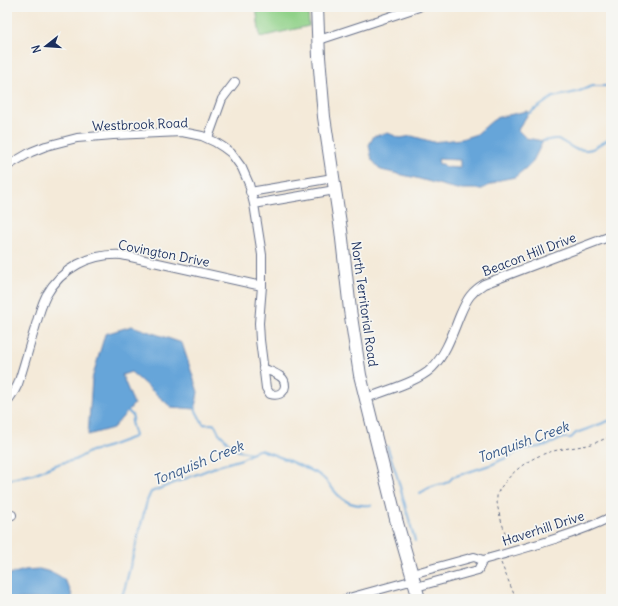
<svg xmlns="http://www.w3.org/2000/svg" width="618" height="606" font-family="Delius,sans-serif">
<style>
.green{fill:#90d188;stroke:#568073}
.water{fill:#66a5d9;stroke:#406a9c;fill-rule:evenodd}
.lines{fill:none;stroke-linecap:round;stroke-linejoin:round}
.stream{stroke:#66a5d9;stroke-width:2}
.street-casing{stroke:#677089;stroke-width:10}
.secondary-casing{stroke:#677089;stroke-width:14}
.path{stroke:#677089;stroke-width:1;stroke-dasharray:3 3;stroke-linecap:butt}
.street{stroke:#fff;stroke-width:8}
.secondary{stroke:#fff;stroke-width:12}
.labels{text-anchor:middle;stroke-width:3.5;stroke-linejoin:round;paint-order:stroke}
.street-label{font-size:13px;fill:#1b2f5e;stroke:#f6f6f2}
.water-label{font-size:14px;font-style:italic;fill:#355889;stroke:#f6f6f2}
</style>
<rect width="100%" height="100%" fill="#f6f6f2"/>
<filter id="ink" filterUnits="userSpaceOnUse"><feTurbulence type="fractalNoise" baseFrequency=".025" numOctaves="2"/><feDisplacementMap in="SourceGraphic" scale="8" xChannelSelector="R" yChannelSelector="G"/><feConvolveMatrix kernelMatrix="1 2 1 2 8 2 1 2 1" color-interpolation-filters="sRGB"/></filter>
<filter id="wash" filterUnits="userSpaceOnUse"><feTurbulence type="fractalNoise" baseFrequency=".012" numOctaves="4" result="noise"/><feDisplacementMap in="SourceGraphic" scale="16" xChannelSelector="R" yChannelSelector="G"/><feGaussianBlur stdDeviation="0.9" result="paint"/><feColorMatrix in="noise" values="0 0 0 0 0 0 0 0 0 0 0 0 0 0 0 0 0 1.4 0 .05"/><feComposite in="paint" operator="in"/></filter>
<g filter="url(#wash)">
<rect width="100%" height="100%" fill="#f4ead9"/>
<path class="green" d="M256,7H308L309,26L260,37Z"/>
<path class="water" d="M527,111L528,114L518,130L526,138L543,141L532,163L515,177L500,180L482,189H456L416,178L381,170L372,160L369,145L374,136L388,133L400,138L412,136L433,142L461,139L477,134L492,121L499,117ZM438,159L460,160V168L444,167L443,164H439Z
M132,326L182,343L198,392L195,409L171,407L131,372L122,375L134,404L113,428L88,435L92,379L105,334Z
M39,569C60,574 67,577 73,599H7V575L25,570Z"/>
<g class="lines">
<path class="stream" d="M528,114L553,97L577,92L592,86H611
M543,141L554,139H558L575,149L587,150L592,149L611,138
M194,407L203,424C207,425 211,423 215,425L219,433L235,449L239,451L252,453
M387,446L397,476L415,541
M7,480L33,474L61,463L75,460L91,451L104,448L131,438L134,437L135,436L131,422L133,418L132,415L126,409
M420,493C424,491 428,488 432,487C441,483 446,486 453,477L493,464L501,460L509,457L523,449L540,447L550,444L563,438H571L576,433L590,428L611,420
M121,599L125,587L147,501L151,492L218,466L242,459L258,450H261L285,459L318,474C327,479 331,488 338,495C346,504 359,506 371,505"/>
</g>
</g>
<g filter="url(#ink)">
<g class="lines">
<defs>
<path id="street" d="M319,40L419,7
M208,138L222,99L235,82
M7,166L31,152L46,146L77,138L113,135L182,132L202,136L215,142L223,147L231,153L242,168L249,184L254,204L262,255V286L259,323L260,340L266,388L270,394C277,396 284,394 285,386C285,382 284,379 281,377C276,373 269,371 263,368
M250,192L333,178
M254,204L335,190
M366,398C385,391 418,382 432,368C446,354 453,332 460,315C463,308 466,301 470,296C474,291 479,287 484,284L611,236
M7,402L15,390L18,384C24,366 29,347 35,328C38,317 41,306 46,296C61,268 91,253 122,255L262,286
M7,516L12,515
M412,574L474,557L483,560C525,548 572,536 611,517
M416,587L478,570L483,560
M345,599L414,580"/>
<path id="secondary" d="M317,7L319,57L324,117L341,230L350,310L360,375L397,523L419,599"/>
</defs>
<use href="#street" class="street-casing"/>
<use href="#secondary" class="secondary-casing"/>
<path class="path" d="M508,545C506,531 496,511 497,497C497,491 502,486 506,481C519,465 537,454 558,450C568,448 578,447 588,445C596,443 604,439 611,436
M501,563L516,599"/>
<use href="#street" class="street"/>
<use href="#secondary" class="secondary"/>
</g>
</g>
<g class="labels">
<g class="street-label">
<text transform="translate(140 124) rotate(-2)" y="5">Westbrook Road</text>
<text transform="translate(164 253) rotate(11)" y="5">Covington Drive</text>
<text transform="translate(529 254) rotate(-21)" y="5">Beacon Hill Drive</text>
<text transform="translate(365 304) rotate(82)" y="5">North Territorial Road</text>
<text transform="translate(543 528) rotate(-18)" y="5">Haverhill Drive</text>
</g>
<g class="water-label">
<text transform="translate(523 442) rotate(-20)" y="5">Tonquish Creek</text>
<text transform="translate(198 463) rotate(-22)" y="5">Tonquish Creek</text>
</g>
</g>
<rect width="618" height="606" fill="none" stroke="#f6f6f2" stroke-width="24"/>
<g transform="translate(46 46) rotate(253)" stroke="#f6f6f2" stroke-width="3" paint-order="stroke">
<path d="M0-3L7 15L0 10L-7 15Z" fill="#1b2f5e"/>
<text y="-6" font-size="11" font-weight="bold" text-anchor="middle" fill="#1b2f5e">N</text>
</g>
</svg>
